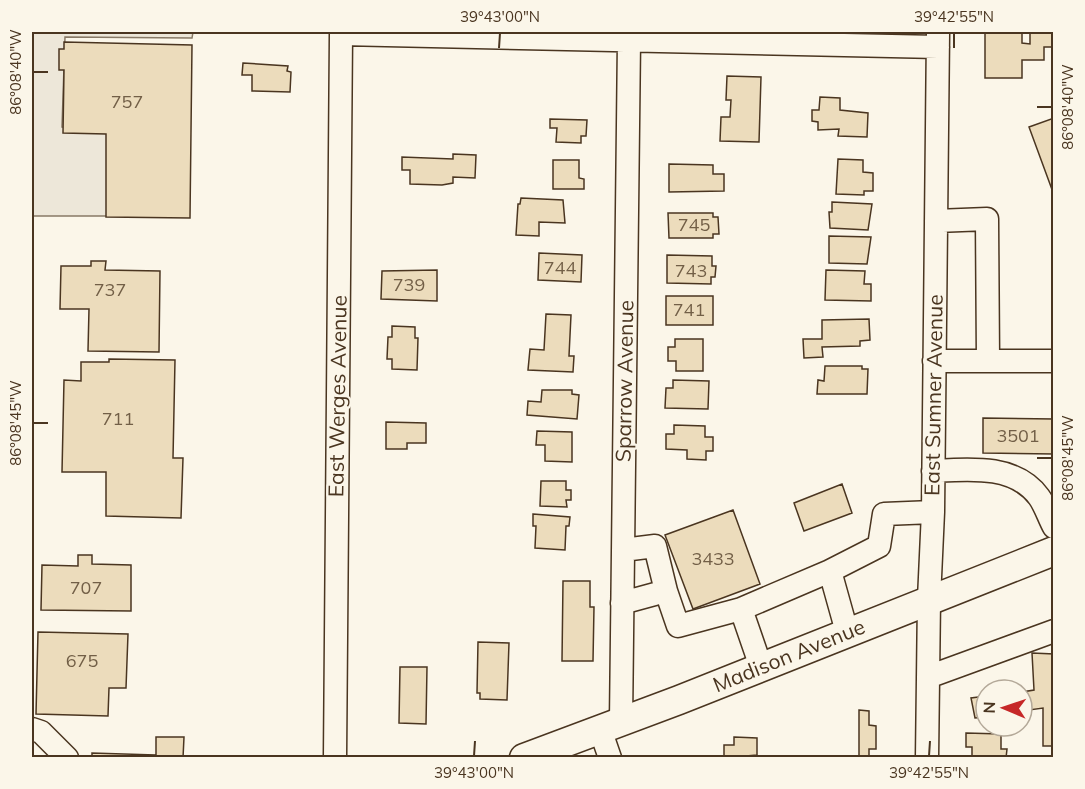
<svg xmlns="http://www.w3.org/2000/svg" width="1085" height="789" font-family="Mulish,sans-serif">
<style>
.parking{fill:#ede7d9;stroke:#887966;stroke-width:1.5}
.building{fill:#ecdcbc;stroke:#4a3520;stroke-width:1.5}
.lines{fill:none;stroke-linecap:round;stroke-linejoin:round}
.minor-casing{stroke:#4a3520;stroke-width:25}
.major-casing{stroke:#4a3520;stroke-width:31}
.minor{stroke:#fbf6e9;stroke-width:22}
.major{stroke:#fbf6e9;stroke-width:28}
.ticks{fill:none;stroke:#4a3520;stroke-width:2}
.labels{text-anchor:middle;stroke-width:4.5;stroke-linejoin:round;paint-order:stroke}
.number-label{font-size:18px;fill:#725f47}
.street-label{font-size:21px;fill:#4a3520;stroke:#fbf6e9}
.neatline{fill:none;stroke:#4a3520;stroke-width:2}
.ticks-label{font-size:15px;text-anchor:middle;fill:#4a3520}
</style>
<rect width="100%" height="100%" fill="#fbf6e9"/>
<path class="parking" d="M32,32H193L192,38L65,37L62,127L107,128V216H32Z"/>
<path class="building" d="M985,32H1022V43L1030,44V32H1054V47H1044V60H1022V78H985Z
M64,42L192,45L190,218L106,217V134L63,133L64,70H59V49H64Z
M243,63L288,66L287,71L291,72L290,92L252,91V75H242Z
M727,76L761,77L759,142L720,141L721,117H730L731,100H726Z
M820,97L840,98V110L868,113L867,137L838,136L839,129L818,130V122L812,121V110H819Z
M1054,118V195L1029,127Z
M550,119L587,120L586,136H581V143L556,142L557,128H550Z
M453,154L476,155L475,178L453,177V183L442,185L410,184V170H402V157L453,159Z
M838,159L863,160V172L873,173V191H864V195L836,194Z
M553,160H579V178L584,179V189H553Z
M669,164L713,165V174H724V191L669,192Z
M521,198L563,200L565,223L539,222V236L516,235L518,204H520Z
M832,202L872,204L868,230L830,228L829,212H832Z
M668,213H713V217H718L719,234H713V238H669Z
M829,236L871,237L867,264L829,263Z
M539,253L582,255L581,282L538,280Z
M667,255L712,256V266H716L715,277H711V284L667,283Z
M91,261H106L105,270L160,271L159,352L88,351L89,309H60L61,266H91Z
M437,270V301L381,299L382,271Z
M826,270L865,271L864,284H871V301L825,300Z
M666,296H713V325H666Z
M546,314L571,315L569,356H574L573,372L528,370L530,349L544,350Z
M869,319L870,340L860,341V346L822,347L823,357L804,358L803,339H822V320Z
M392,326L415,327V338H418L417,370L392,369V359H387L388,337H392Z
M675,339H703V371H676V361H668V347H675Z
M109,359L175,360L173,458H183L181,518L106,516V472H62L64,380L81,381V362H109Z
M825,366H862V369H868L867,394H817L818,380L824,381Z
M673,380L709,381L708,409L665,408L666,388H673Z
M542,390H572V394L579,395L577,419L527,415L528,401L541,402Z
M983,418L1054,419V454L983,453Z
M386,422L426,423V443H407V449H386Z
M674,425L705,426V437H713V451H706V460L687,459V450L666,449V434H674Z
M537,431L572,432V462L545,461V445H536Z
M541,481H566V490H571V500H566L567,507L540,506Z
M842,484L852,513L804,531L794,503Z
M733,510L760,584L693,609L665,535Z
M533,514L570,517L569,526H566L565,550L535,548L536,526H533Z
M78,555H92V564L131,565V611L41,610L42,565L78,566Z
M563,581H590V607H594L593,661H562Z
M38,632L128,634L126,688H109L108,716L36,714Z
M478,642L509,643L507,700L480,699V693H477Z
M1032,653L1054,654V746H1043V708L1022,711V692L1034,690Z
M400,667H427L426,724L399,723Z
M986,696V717L975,718L971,698Z
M859,710L869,711V725L876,726V749H869V758H859Z
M966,733L1001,734V749H1007L1006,758H972V747H966Z
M156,737H184L183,758H92V753L156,755Z
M734,737L757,738V755L724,758V745H734Z"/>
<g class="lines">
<defs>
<path id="minor" d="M936,221L987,219L988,361
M934,361H1054
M933,471C969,469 1015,464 1039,497C1045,505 1049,518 1054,527
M623,550L655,546L666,591
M830,571L879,546L884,514L933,512
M622,603L666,591L678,626L741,609L761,667
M741,609L830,571L847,632
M928,677L1054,631
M621,722L629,40
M32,729L41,732L67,758
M600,729L610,758
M335,758L341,34L938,47
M927,758L929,599L933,512L938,33"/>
<path id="major" d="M524,758L679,700L1054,551"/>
</defs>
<use href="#minor" class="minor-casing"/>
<use href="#major" class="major-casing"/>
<use href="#minor" class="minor"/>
<use href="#major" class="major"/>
</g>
<path class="ticks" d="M499,48L500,33M954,48V33M33,72H48M1037,107H1052M33,423H48M1037,458H1052M474,756L475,741M929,756L930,741"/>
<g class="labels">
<g class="number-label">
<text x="127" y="108">757</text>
<text x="694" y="231">745</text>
<text x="560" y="274">744</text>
<text x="691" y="277">743</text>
<text x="409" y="291">739</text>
<text x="110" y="296">737</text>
<text x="689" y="316">741</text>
<text x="118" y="425">711</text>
<text x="1018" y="442">3501</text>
<text x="713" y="565">3433</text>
<text x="86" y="594">707</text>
<text x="82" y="667">675</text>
</g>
<g class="street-label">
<text transform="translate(625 381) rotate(-89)" y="7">Sparrow Avenue</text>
<text transform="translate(934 395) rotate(-89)" y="7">East Sumner Avenue</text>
<text transform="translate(338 396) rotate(-89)" y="7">East Werges Avenue</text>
<text transform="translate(789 656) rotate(-22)" y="7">Madison Avenue</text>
</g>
</g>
<rect width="1085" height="789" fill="none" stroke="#fbf6e9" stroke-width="66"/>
<g transform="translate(1004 708) rotate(272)"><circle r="28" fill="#fbf6e9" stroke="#b4a999" stroke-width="1.5"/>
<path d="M0-4.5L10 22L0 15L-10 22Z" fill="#c62828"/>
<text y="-9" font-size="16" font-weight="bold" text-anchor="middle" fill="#4a3520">N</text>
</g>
<rect x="33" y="33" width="1019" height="723" class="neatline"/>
<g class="ticks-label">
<text x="500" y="22">39°43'00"N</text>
<text x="954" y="22">39°42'55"N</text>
<text transform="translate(16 72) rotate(-90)" y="5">86°08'40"W</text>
<text transform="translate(1068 107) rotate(-90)" y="5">86°08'40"W</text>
<text transform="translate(16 423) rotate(-90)" y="5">86°08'45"W</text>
<text transform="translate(1068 458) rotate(-90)" y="5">86°08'45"W</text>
<text x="474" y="778">39°43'00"N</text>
<text x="929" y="778">39°42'55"N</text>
</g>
</svg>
